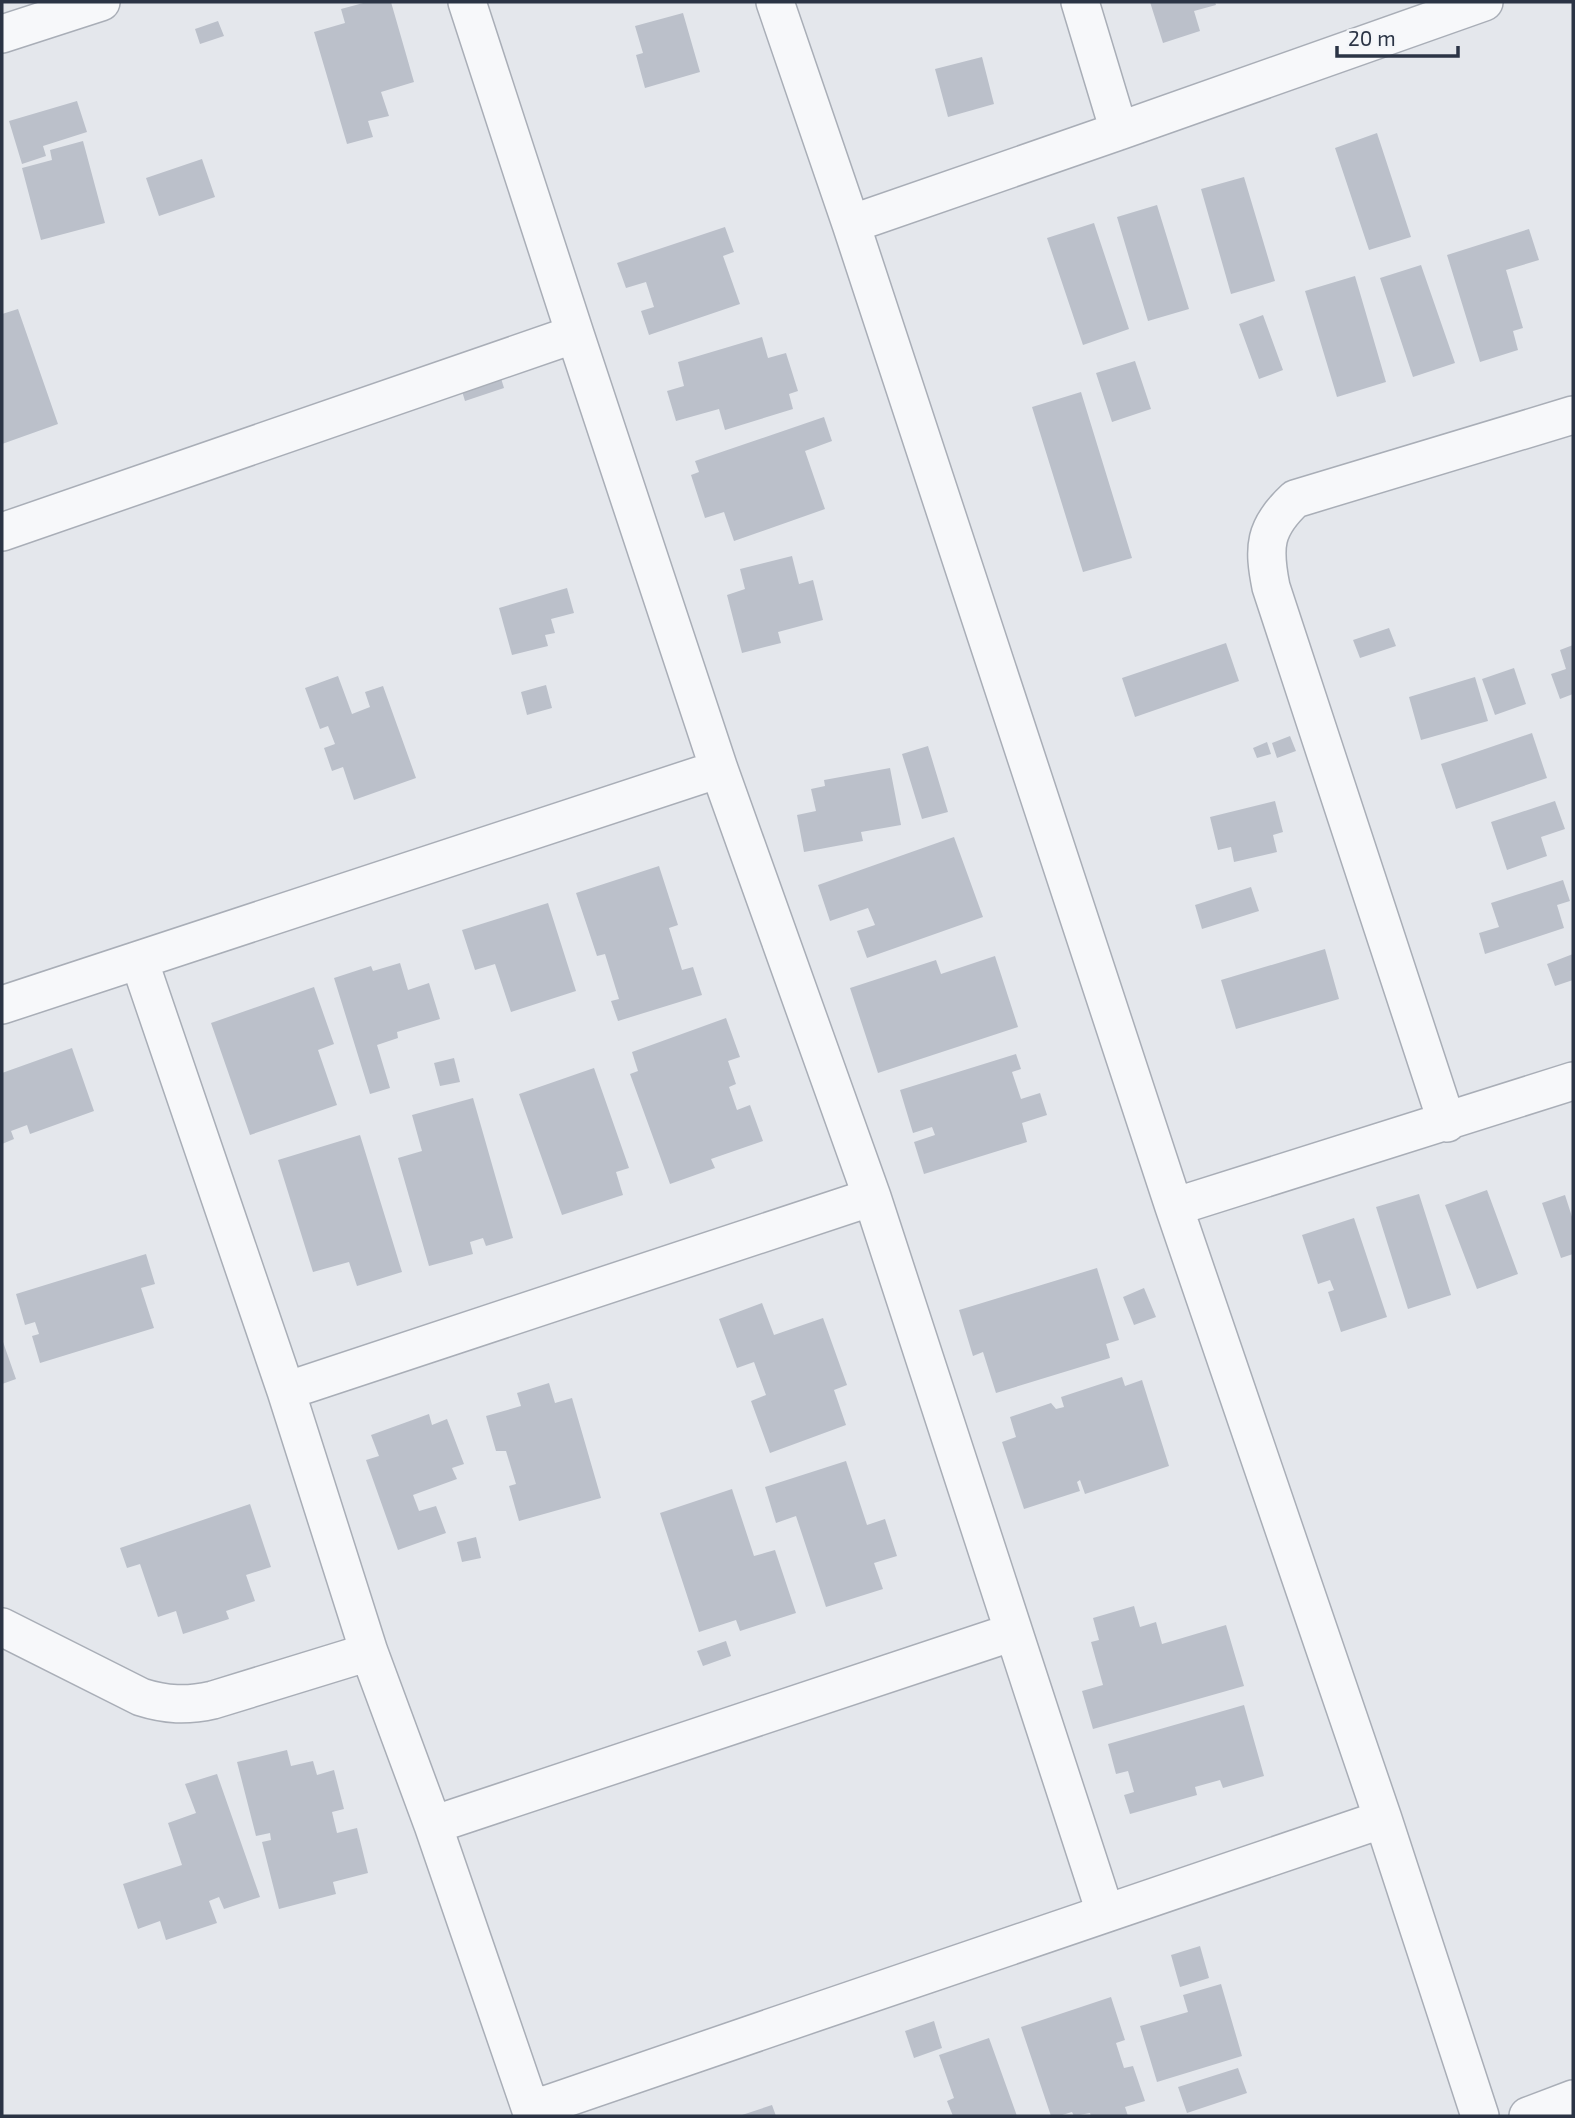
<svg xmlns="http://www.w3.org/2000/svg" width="1575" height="2118" font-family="'Exo 2',sans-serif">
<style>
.building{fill:#bbc0ca}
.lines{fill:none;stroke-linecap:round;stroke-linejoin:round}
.street-casing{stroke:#a9aeb7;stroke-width:40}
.street{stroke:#f7f8fa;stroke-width:37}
</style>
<rect width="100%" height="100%" fill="#e4e7ec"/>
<path class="building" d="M367,2H391L414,82L381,92L389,116L368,121L373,137L347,144L314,32L345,23L341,9Z
M1150,2H1215L1216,5L1194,11L1200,31L1163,43Z
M683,13L700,72L645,88L636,55L643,53L635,26Z
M218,21L224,36L200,44L195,29Z
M982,57L994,104L948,117L935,69Z
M77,101L87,132L43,146L46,156L22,164L9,121Z
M1377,133L1411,237L1369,250L1335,148Z
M83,141L105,223L41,240L22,168L52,160L50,150Z
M202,159L215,197L159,216L146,178Z
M1244,177L1275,281L1231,294L1201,189Z
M1157,205L1189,309L1148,321L1117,217Z
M1094,223L1129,329L1083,345L1047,238Z
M725,227L734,252L723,256L740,304L649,335L641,311L654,307L646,282L626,288L617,263Z
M1529,229L1539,260L1506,270L1523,328L1513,331L1518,350L1480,362L1447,255Z
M1421,265L1455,363L1413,377L1380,278Z
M1355,276L1386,382L1337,397L1305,291Z
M18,309L58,424L2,444V314Z
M1263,315L1283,370L1259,379L1239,324Z
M762,337L768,358L786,353L798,391L789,394L793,409L725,430L719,409L676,421L667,391L684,386L678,362Z
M1135,361L1151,409L1112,422L1096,373Z
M500,375L504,388L465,401L461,388Z
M1081,392L1132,558L1083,572L1032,407Z
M824,417L832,441L805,451L825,509L734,541L724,512L705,518L691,475L699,472L695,461Z
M792,556L799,584L813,580L823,620L778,632L781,643L742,653L727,595L745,589L740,569Z
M567,588L574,613L551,619L555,633L545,635L548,646L512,655L499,608Z
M1389,628L1396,646L1360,658L1353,640Z
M1226,643L1239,681L1135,717L1122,678Z
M1573,645V694L1560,699L1551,674L1566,669L1560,650Z
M1514,668L1526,704L1495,715L1482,679Z
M338,676L352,714L370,707L365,692L383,686L416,778L354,800L343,767L332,771L324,748L335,744L328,726L320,729L305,688Z
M1475,677L1488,721L1421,740L1409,697Z
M546,685L552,708L527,715L521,692Z
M1532,733L1547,778L1456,809L1441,764Z
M1290,736L1296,751L1277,758L1272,743Z
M1267,742L1271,754L1257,758L1253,748Z
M928,746L948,812L922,819L902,754Z
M890,768L901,825L861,832L863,841L804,852L797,815L816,811L811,789L825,786L824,780Z
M1275,801L1283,832L1273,835L1277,852L1234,862L1231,847L1218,850L1210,817Z
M1555,801L1565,829L1541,837L1547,856L1507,870L1491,822Z
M954,837L983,917L867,958L857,931L875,925L868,908L830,921L818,885Z
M659,866L678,925L669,928L682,970L693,967L702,995L618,1021L611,1001L619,999L605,954L597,956L576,893Z
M1563,880L1570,901L1557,905L1564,928L1485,954L1479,933L1499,927L1491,903Z
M1251,887L1259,911L1202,929L1195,905Z
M548,903L576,991L511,1012L495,964L475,970L462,930Z
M1325,949L1339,999L1236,1029L1221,980Z
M1573,954V980L1555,986L1547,964Z
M995,956L1018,1027L878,1073L850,988L936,960L941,974Z
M400,963L408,990L429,983L440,1019L397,1032L398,1038L377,1045L390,1088L370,1094L334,978L371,966L373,971Z
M314,987L334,1044L318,1050L337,1105L250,1135L211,1023Z
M726,1018L740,1057L728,1061L736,1084L729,1087L737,1110L750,1105L763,1141L711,1159L715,1168L670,1184L630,1074L638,1071L632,1052Z
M72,1048L94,1111L30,1134L27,1125L11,1131L14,1139L2,1144V1073Z
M1016,1054L1021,1069L1012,1072L1021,1099L1040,1093L1047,1115L1022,1123L1027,1142L924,1174L914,1142L935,1135L932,1127L913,1133L900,1090Z
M454,1058L460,1082L440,1086L434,1063Z
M594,1068L629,1168L616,1172L623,1195L562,1215L519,1094Z
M473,1098L513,1238L486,1246L483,1238L470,1242L473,1254L429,1266L398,1158L422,1151L412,1115Z
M360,1135L402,1272L357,1286L349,1262L313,1272L278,1160Z
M1487,1190L1518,1274L1477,1289L1445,1205Z
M1419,1194L1451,1295L1408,1309L1376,1207Z
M1565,1195L1573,1220V1254L1561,1258L1542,1203Z
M1354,1218L1387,1317L1341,1332L1328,1292L1334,1290L1330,1280L1318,1284L1302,1235Z
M146,1254L155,1284L141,1288L154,1328L40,1363L32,1336L39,1334L35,1322L25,1325L16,1294Z
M1097,1268L1119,1340L1106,1344L1110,1358L996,1393L983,1352L973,1356L959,1310Z
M1144,1288L1156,1317L1134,1325L1123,1297Z
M762,1303L774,1335L823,1318L847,1385L834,1390L846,1425L770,1453L751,1401L766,1395L754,1362L737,1368L719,1319Z
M2,1339L16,1379L2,1384Z
M1122,1377L1125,1386L1142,1380L1169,1466L1085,1494L1080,1480L1077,1482L1080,1491L1024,1509L1002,1442L1016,1437L1010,1417L1051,1403L1056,1409L1064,1407L1061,1397Z
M549,1383L555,1403L572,1398L601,1498L519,1521L509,1486L516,1484L506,1451H496L486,1416L521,1406L517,1393Z
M429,1414L432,1425L447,1419L464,1464L452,1468L457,1479L413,1495L419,1511L436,1506L446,1533L398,1550L366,1460L379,1456L371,1435Z
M846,1461L867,1525L885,1519L897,1556L874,1563L883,1589L826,1607L796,1516L776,1523L765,1487Z
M732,1489L754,1556L775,1550L796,1613L740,1631L736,1620L699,1632L660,1513Z
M250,1504L271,1567L246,1575L255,1601L226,1611L229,1619L183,1634L176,1611L158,1617L140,1564L127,1568L120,1548Z
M476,1537L481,1558L462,1562L457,1542Z
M1134,1606L1140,1627L1156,1622L1162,1644L1226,1625L1244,1686L1093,1729L1082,1691L1103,1685L1091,1642L1099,1640L1093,1618Z
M726,1641L731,1656L703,1666L697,1651Z
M1244,1705L1264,1776L1223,1788L1220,1780L1195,1787L1197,1795L1130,1814L1124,1795L1134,1792L1128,1771L1116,1774L1108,1744Z
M287,1750L291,1766L313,1761L317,1775L334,1770L344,1809L332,1812L337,1833L357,1828L368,1873L333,1882L336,1894L279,1909L262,1842L271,1840L270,1833L256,1836L237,1762Z
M217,1774L260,1897L224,1909L219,1897L209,1901L217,1923L166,1940L160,1921L138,1929L123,1884L182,1865L168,1823L196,1813L185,1784Z
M1200,1946L1209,1978L1180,1987L1171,1955Z
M1221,1984L1242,2056L1157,2082L1140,2026L1188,2012L1183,1995Z
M1111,1997L1125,2040L1116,2043L1124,2068L1133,2066L1145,2101L1125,2107L1128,2116H1091L1090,2113L1074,2116L1072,2112L1059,2116H1051L1021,2027Z
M934,2021L942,2048L914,2058L905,2031Z
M989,2038L1017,2116H953L947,2101L954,2098L939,2055Z
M1238,2068L1247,2093L1187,2113L1178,2087Z
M772,2105L776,2116H739Z"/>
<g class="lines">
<defs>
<path id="street" d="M467,2L575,334L719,769L872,1197L1105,1912
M775,2L851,224L1174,1207L1383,1819L1480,2116
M1080,2L1119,131
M2,34L101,2
M851,224L1119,131L1484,2
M2,532L575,334
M139,960L286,1391L369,1652L433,1825L533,2116
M2,1005L719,769
M1447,1123L1271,587C1263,547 1264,528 1295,499L1573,415
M1174,1207L1573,1081
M286,1391L872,1197
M2,1627L141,1697C166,1705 187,1706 213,1700L369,1652
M433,1825L1013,1632
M531,2110C815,2013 1098,1914 1383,1819
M1528,2116L1573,2099"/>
</defs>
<use href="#street" class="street-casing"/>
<use href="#street" class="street"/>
</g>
<rect width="1575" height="2118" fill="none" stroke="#2b3445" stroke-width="7"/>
<path d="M1337 46v10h121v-10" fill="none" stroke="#2b3445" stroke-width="3.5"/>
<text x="1348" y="46" font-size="21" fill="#2b3445" stroke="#f4f6f9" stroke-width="5" paint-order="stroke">20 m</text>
</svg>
